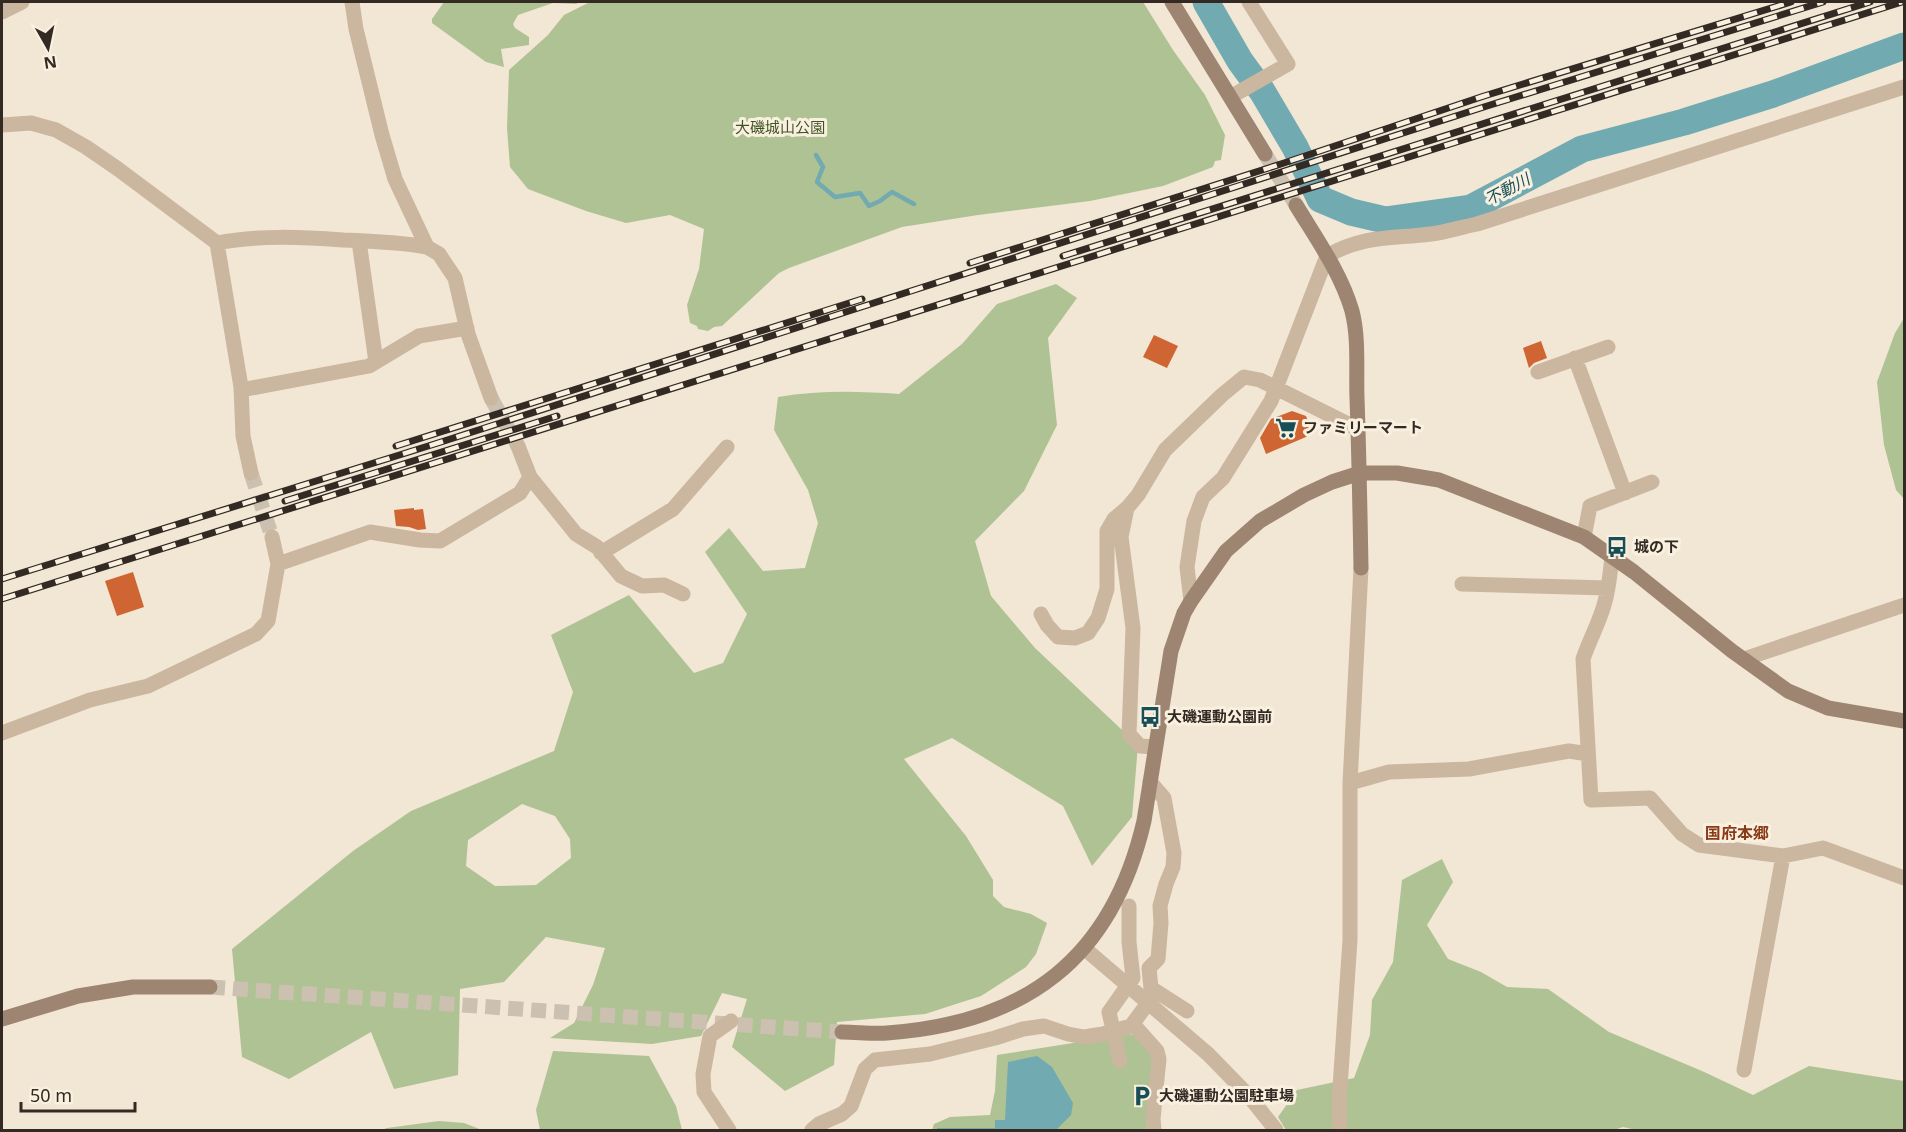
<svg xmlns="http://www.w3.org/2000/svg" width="1906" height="1132" font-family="'Noto Sans','Noto Sans JP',sans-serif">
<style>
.green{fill:#afc293;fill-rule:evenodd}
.water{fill:#71aab1}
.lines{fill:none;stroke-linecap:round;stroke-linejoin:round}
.stream{stroke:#71aab1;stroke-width:4.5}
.river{stroke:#71aab1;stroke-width:27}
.building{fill:#d06534}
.street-tunnel{stroke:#ccc0b1;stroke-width:15;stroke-dasharray:15 8;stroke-linecap:butt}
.secondary-tunnel{stroke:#ccc0b1;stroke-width:15;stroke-dasharray:15 8;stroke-linecap:butt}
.street{stroke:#cbb69f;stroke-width:15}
.secondary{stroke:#9e8571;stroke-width:15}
.rail-casing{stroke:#342a24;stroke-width:7}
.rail{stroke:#faf0e0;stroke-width:4.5;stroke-dasharray:14;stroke-linecap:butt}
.labels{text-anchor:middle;stroke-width:6;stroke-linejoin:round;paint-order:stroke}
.park-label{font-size:15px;fill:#3f5425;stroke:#faf0e0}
.poi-label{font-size:15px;font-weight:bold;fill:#342a24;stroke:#faf0e0;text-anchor:start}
.water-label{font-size:16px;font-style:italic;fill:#164f58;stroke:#faf0e0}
.neighbourhood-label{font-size:16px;font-weight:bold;fill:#893a16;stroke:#faf0e0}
</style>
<rect width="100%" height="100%" fill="#f2e6d4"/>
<path class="green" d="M444,2H580L576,4L553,3L518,15L513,24L515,28L529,37V45L501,49L504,67L486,62L432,23V19Z
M590,2H1143L1173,50L1205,95L1225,135L1221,160L1215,161L1213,167L1163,186L1090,201L978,215L902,227L789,268L779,273L722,326L714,327L708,331L698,329L697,326L690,323L687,305L699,269L704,229L670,215L626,223L586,211L528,189L510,167L507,128L509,70L548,35L564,15Z
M1056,284L1077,298L1048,338L1057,425L1024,491L975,541L991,596L1035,648L1138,745L1132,817L1092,866L1063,806L952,738L904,759L966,836L993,880V896L1004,907L1031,914L1047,923L1036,954L1026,967L981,996L925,1014L837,1022L834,1065L785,1091L732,1047L747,999L722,993L701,1036L652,1044L550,1038L574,1023L593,985L605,948L546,937L504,982L460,989L458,1075L394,1089L371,1032L289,1079L242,1057L232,949L353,851L411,811L554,751L573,692L551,635L629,595L694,673L723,663L747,614L705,552L729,528L763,571L805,568L818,523L808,490L774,430L778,397C819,390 858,391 899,394L962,344L997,304ZM522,804L555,816L570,839L571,858L536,885L495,886L466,866L468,840Z
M1904,318V499L1896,490L1884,445L1877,382L1895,333Z
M1442,859L1453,882L1427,925L1448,959L1481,972L1507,987L1548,989L1609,1032L1702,1071L1753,1095L1809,1066L1904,1081V1130H1636L1623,1127L1614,1130H1286L1278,1117L1297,1090L1354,1078L1370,1035L1372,1000L1393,962L1402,880Z
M1127,1034L1139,1035L1154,1051L1146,1130H932L934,1124L950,1117L990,1115L995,1091L997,1055L1073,1043H1084Z
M553,1051L649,1056L676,1106L682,1130H540L536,1110Z
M439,1121L464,1123L482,1130H381L387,1128Z"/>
<path class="water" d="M1037,1056L1052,1067L1073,1103L1071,1115L1056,1130H937V1128H995V1120H1005L1008,1062Z"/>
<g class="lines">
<path class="stream" d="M816,155L823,167L817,182L835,197L860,193L869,206L880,201L892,192L914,204"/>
<path class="river" d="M1206,2L1240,61L1262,91L1295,147L1320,199L1351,212L1385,220L1471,208L1582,149L1684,122L1773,94L1904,46
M2,3L4,2"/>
</g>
<path class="building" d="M1154,335L1178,346L1167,368L1143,357Z
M1541,341L1547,358L1534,363L1529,368L1523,348Z
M1292,411L1306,416L1313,434L1266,454L1260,438L1271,419Z
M414,508V510L423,509L426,529L418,530L409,527L396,526L394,510Z
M133,572L144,607L117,616L105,581Z"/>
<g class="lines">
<path class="street-tunnel" d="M491,398L518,446
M251,473L272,537"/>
<path class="secondary-tunnel" d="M1265,154L1296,205
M210,987L842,1032"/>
<path class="street" d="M2,12L22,2
M1232,96L1288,64L1249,2
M2,125L31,123L56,130L86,147L118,169L217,243
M359,241L376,362
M427,247L439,254L455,278L468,334L491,398
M1575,358L1625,493
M1538,372L1608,347
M241,390L369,366L419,336L467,328
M1358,429L1276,388L1327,256C1363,235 1391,239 1431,234C1446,232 1462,227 1477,224L1904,87
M251,473L243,436L241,387L217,243C258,235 302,237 343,240C371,241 399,242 427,247L395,179L382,135L356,29L352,2
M530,477L576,534L597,547L621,576L642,586L664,585L683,594
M1127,508L1121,537L1133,628L1129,734L1140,746L1155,747
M1584,537L1590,506L1652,482
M601,553L673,509L727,447
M1612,557C1610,573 1609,589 1604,605C1599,623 1589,641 1583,659L1591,800L1650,798L1682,834L1699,845L1783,856L1823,848L1904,878
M278,564L370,532L420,540L440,541L520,493L530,477L518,446
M1462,584L1608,588
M1041,614L1047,625L1058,637L1075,638L1088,633L1098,618L1107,589V531L1114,519L1127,508L1138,495L1165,450L1222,395L1244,377L1260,380L1276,388L1271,401L1223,478L1203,497L1194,521L1187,567L1191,601
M1744,659L1904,605
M2,733L90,700L148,686L256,634L268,621L278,564L272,537
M1150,782L1164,798L1174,853L1173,867L1166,884L1160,906L1161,923L1158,959L1149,968L1151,988L1187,1011
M1350,783L1389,772L1469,769L1569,751L1588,754
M1084,948L1208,1054L1248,1095L1276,1130
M1133,1024L1157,1051L1159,1059L1153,1119L1154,1130
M1120,1061L1109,1012L1133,978L1129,942V906
M1744,1070L1783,856
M729,1130L704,1092L703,1074L710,1036L731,1021
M812,1130L819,1124L842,1114L851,1106L865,1069L875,1060L930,1054L995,1038L1023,1029L1044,1026L1068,1034L1084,1037L1103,1034L1131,1026L1148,1003
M1340,1130L1339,1102L1350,940V783L1361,568"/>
<path class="secondary" d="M1172,2L1265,154
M1296,205C1316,238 1341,273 1352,311C1359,338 1356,369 1357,398C1359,454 1360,511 1361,568
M2,1019L78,996L133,987H210
M842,1032C857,1032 872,1034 887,1033C1026,1023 1112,959 1144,821L1171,651L1184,613L1191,601L1226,551L1260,521L1304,495L1332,482L1360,473H1397L1439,480L1584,537L1634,572L1732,651L1788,691L1828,708L1904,721"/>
<defs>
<path id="rail" d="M1063,256L1870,2
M970,263L1284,163L1484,96L1791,2
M396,446L862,299
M285,501L557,416
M2,579L441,442L1487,106L1823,2
M2,599L1902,2"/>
</defs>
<use href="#rail" class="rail-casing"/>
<use href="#rail" class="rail"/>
</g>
<defs>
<symbol id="supermarket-bare" viewBox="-9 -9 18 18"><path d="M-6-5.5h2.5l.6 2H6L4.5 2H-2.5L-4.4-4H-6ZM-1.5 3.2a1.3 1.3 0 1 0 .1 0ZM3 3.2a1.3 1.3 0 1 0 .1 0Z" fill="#164f58" stroke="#faf0e0" stroke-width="2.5" paint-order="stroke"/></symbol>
<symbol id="bus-bare" viewBox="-9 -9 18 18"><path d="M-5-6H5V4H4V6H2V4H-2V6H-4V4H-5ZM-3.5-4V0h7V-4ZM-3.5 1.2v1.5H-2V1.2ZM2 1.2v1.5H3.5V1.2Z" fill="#164f58" stroke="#faf0e0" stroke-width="2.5" paint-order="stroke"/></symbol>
<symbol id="parking-bare" viewBox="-9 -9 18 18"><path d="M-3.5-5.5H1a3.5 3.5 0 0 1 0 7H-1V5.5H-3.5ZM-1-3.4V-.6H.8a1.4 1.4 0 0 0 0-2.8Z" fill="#164f58" stroke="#faf0e0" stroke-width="2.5" paint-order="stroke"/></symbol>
</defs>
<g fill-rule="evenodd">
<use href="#supermarket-bare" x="1271" y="413" width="30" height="30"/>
<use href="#bus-bare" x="1602" y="532" width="30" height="30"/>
<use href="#bus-bare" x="1135" y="702" width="30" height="30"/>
<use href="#parking-bare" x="1127" y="1081" width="30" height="30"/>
</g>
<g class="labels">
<g class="park-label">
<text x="780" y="133">大磯城山公園</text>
</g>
<g class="poi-label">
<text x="1303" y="433">ファミリーマート</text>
<text x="1634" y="552">城の下</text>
<text x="1167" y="722">大磯運動公園前</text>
<text x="1159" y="1101">大磯運動公園駐車場</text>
</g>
<g class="water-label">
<text transform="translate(1507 189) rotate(-28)" y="6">不動川</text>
</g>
<g class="neighbourhood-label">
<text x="1737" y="839">国府本郷</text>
</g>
</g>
<rect width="1906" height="1132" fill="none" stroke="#342a24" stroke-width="6"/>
<g transform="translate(48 48) rotate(171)" stroke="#faf0e0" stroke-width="4.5" paint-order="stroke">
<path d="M0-4.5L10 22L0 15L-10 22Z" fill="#342a24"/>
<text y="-9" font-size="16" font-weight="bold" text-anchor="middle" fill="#342a24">N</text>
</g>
<path d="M21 1102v9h114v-9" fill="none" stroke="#342a24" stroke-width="3"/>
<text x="30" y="1102" font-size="18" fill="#342a24" stroke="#faf0e0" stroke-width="4.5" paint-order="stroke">50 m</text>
</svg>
